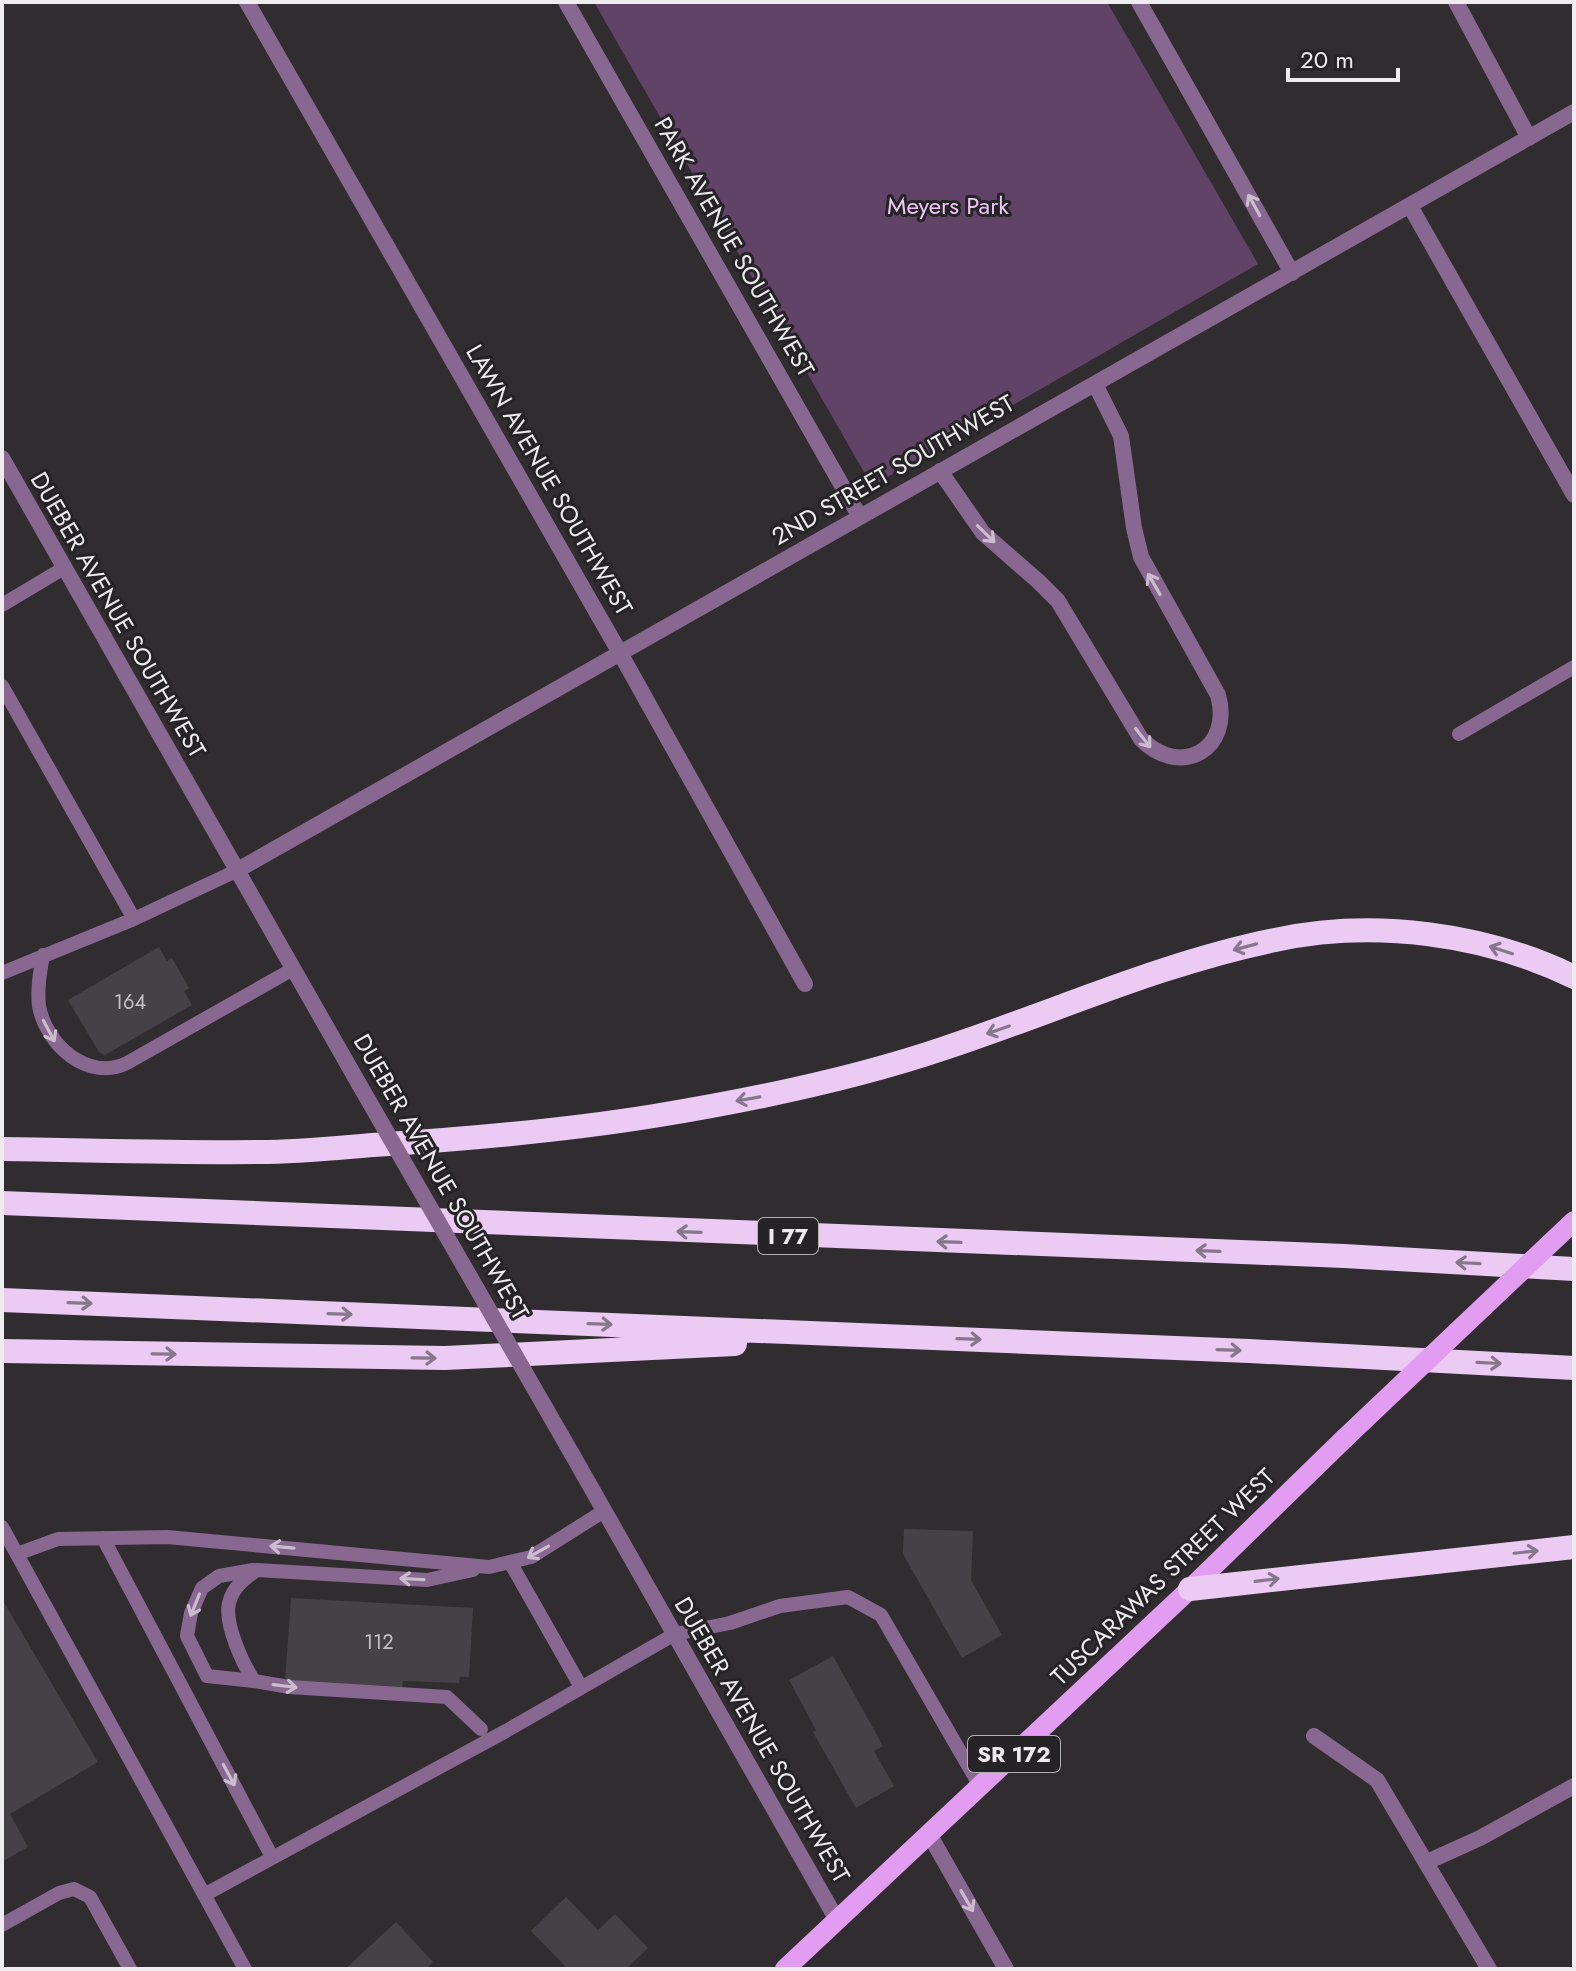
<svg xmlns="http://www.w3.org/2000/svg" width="1576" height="1971" font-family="Jost,sans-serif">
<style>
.green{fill:#614368}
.building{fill:#454146}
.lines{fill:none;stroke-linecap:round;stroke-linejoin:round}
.service{stroke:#886790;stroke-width:14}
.minor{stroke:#886790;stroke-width:16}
.tertiary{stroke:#886790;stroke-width:16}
.primary{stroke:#e29df3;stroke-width:20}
.motorway{stroke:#ebcaf3;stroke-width:24}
.tertiary-bridge{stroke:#886790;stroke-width:16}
.primary-bridge{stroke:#e29df3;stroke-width:20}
.oneway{stroke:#cbbdce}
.oneway2{stroke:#88768d}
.labels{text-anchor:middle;stroke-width:6;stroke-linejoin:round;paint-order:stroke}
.number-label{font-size:20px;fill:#c4c1c5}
.shield{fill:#262327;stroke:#b3b0b3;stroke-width:2}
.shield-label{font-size:22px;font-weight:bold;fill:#efecef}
.park-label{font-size:24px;fill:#edc5f6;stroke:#262327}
.street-label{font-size:24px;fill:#efecef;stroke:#262327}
</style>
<rect width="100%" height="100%" fill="#302c30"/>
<path class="green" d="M594,2H1107L1258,264L872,486Z"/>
<path class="building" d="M159,947L167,961L172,958L189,988L184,991L192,1005L105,1055L99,1052L68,1000Z
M904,1529L973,1531L971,1580L1002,1635L962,1658L903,1554Z
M291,1598L473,1608L469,1677H460L459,1683L403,1681L402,1689L285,1682Z
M2,1599L98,1762L10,1814L28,1847L2,1862Z
M833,1656L883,1746L874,1751L894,1786L856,1808L813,1732L816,1730L789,1680Z
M566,1897L598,1930L615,1914L648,1948L626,1969H568L531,1931Z
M396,1922L433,1962L426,1969H345Z"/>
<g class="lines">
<path class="service" d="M2,605L64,568
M2,686L134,919
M1459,734L1574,667
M43,955C40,972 37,989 39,1006C46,1045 88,1082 127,1063L293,969
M2,973L134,919L236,871
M2,1527L245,1969
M103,1538L272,1857
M17,1554L58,1539L167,1537L489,1567L531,1557L604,1511
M510,1562L581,1687
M253,1570L219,1576L202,1588L191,1613L187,1636L207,1676L254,1681
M473,1570L427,1580L257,1570C244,1579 233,1587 229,1603C224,1624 243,1664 254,1681L289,1687L447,1697L481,1729
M204,1895L506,1731L675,1634L730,1623L780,1606L848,1597L881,1615L980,1786
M2,1925L59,1893L74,1889L90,1897L130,1969"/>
<path class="minor" d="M247,2L620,653L805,984
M566,2L860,517
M1139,2L1292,273
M1456,2L1529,138
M1410,206L1574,495
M940,471L983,533L1038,581L1058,601L1141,739C1181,779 1233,749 1218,695L1141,557L1134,528L1121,436L1095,384
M236,871L1574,112
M1314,1736L1377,1780L1489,1969
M1427,1862L1480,1838L1574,1786"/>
<path class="tertiary" d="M2,458L359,1084
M572,1454L837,1920
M929,1834L1006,1969"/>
<path class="primary" d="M785,1969L1190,1589L1345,1438"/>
<path class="motorway" d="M2,1149C88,1150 174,1153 260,1152C298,1152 336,1148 373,1145C468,1139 561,1131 654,1116C752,1100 851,1080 945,1048C1054,1012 1162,963 1275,940C1373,919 1484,933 1574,977
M2,1203L1344,1256L1574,1269
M2,1300L1249,1351L1574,1368
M2,1351L445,1358L735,1344
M1190,1589L1574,1547"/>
<path class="tertiary-bridge" d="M359,1084L572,1454"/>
<path class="primary-bridge" d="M1345,1438L1574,1221"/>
</g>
<defs><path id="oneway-shaft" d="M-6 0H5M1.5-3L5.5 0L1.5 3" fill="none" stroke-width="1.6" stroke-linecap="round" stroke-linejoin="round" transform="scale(2)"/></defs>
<g class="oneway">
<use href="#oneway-shaft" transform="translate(1254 205) rotate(-119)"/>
<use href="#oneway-shaft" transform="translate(986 534) rotate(44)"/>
<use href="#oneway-shaft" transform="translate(1154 584) rotate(-120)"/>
<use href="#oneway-shaft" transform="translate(1143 738) rotate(52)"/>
<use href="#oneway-shaft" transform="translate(49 1031) rotate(62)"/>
<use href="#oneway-shaft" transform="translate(282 1547) rotate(-175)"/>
<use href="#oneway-shaft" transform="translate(538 1552) rotate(151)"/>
<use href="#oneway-shaft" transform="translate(412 1579) rotate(-177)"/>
<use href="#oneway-shaft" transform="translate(195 1605) rotate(112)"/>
<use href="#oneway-shaft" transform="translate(285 1686) rotate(7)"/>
<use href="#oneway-shaft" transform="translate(229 1775) rotate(62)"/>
<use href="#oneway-shaft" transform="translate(967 1901) rotate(60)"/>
</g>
<g class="oneway2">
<use href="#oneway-shaft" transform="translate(1245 947) rotate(165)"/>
<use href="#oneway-shaft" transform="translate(1501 950) rotate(-162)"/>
<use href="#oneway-shaft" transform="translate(998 1030) rotate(161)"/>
<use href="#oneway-shaft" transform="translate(748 1099) rotate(170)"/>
<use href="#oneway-shaft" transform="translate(689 1232) rotate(-178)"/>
<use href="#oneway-shaft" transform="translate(949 1242) rotate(-178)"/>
<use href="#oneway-shaft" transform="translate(1208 1251) rotate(-178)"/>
<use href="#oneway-shaft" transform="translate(1468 1263) rotate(-177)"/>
<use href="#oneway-shaft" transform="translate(80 1303) rotate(2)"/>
<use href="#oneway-shaft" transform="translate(340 1314) rotate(2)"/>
<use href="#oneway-shaft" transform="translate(600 1324) rotate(2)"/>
<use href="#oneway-shaft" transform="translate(969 1339) rotate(2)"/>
<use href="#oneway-shaft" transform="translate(1229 1350) rotate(2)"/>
<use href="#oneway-shaft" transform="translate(164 1354) rotate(1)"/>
<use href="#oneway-shaft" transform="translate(424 1358) rotate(1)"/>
<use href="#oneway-shaft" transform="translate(1489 1363) rotate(3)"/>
<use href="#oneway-shaft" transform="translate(1526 1552) rotate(-6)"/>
<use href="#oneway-shaft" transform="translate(1267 1580) rotate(-7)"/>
</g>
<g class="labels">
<g class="number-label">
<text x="130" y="1009">164</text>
<text x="379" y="1649">112</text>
</g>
<g class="shield">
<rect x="758" y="1218" width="60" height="36" rx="6"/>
<rect x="968" y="1736" width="92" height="36" rx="6"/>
</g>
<g class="shield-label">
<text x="788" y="1244">I 77</text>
<text x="1014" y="1762">SR 172</text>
</g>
<g class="park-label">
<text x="948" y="214">Meyers Park</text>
</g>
<g class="street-label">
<text transform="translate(734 247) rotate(60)" y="8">PARK AVENUE SOUTHWEST</text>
<text transform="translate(893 470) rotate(-30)" y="8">2ND STREET SOUTHWEST</text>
<text transform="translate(549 480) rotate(60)" y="8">LAWN AVENUE SOUTHWEST</text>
<text transform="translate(118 615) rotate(60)" y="8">DUEBER AVENUE SOUTHWEST</text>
<text transform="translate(441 1177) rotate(60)" y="8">DUEBER AVENUE SOUTHWEST</text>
<text transform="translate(1163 1577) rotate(-44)" y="8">TUSCARAWAS STREET WEST</text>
<text transform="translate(762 1740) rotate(60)" y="8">DUEBER AVENUE SOUTHWEST</text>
</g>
</g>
<rect width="1576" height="1971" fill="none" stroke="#efecef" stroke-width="8"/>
<path d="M1288 68v12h110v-12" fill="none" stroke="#efecef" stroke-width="4"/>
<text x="1300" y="68" font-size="24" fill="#efecef" stroke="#262327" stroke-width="6" paint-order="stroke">20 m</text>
</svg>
